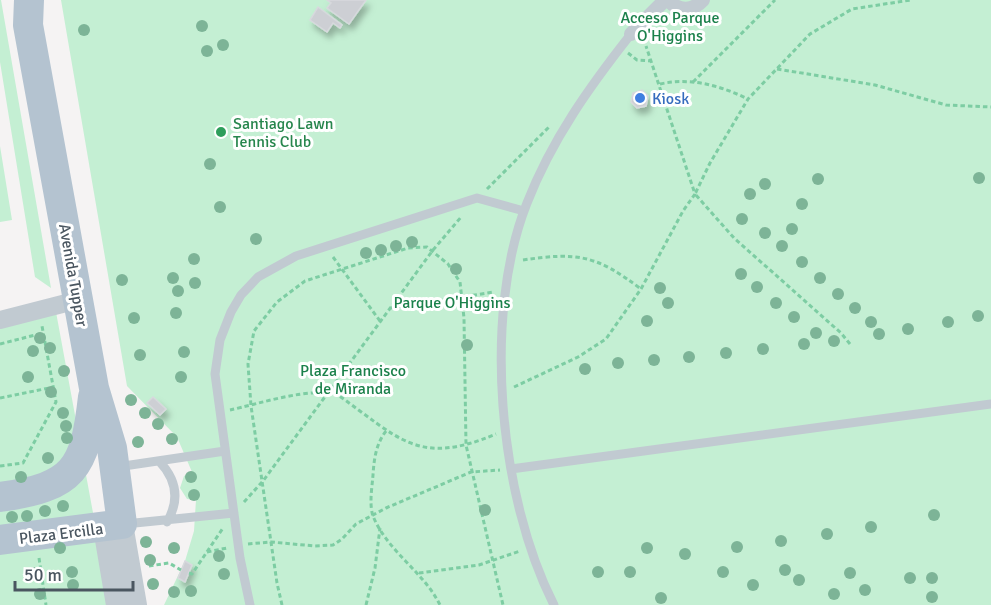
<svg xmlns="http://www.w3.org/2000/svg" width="991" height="605" font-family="Signika,sans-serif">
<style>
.green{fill:#c4efd3}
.building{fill:#cdcfd4;stroke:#d7d9dd;stroke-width:1.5;filter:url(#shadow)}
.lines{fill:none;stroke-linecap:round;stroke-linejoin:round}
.path{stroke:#7dcda3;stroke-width:3;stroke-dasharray:4.5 3;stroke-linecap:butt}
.service{stroke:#c1cad1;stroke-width:9}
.pedestrian{stroke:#c1cad1;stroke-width:14}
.minor{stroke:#c1cad1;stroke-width:18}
.tertiary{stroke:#c1cad1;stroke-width:22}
.primary{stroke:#b4c3d0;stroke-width:30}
.tree{fill:#7db497}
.shop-dot{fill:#3f7fe0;stroke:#fff;stroke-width:2}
.leisure-dot{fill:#2e9e5b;stroke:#fff;stroke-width:2}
.labels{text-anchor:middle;stroke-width:6;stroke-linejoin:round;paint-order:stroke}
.park-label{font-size:16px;fill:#1b814b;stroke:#fff}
.shop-label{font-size:16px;fill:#366cbe;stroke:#fff;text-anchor:start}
.leisure-label{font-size:16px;fill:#27864d;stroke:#fff;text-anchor:start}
.street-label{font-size:16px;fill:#4a5660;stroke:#fff}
</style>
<defs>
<filter id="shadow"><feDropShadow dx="3.5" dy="6" stdDeviation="3" flood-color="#0004"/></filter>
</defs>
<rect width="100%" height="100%" fill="#f5f3f3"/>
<path class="green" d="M0,0H1L51,288L35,277L0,62Z
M61,0H991V605H164L185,561L194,531L196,500L187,499L180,488L184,476L192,472L177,437L127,386Z
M0,146L12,220L0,222Z
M56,312L110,605H0V326Z"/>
<path class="building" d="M327,0H366L349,24L327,8L331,3Z
M318,7L342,25L340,28L333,23L327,32L310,20Z
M642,90L648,96L646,106L637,108L631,102L633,93Z
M153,397L166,409L160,415L147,403Z
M185,561L192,565L185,582L178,578Z"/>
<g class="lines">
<path class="path" d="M628,53L637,60L651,61
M777,69L875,85L946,105L991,107
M693,82L775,0
M660,84C691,77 721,86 748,99
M487,189L550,126
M333,257L380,321
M523,260C578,252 596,255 641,289
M391,308L494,292
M0,344L43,333
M850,344L841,333L734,238L695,194L710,163L748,99L810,34L852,9L911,0
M514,387L578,357L606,339L641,289L683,211L695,194L646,46
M0,398L54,387
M230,410C258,404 313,386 338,395C399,438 418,467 496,434
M386,431C376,444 374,459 373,475C372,488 369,504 373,516C387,551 424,572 440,605
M0,466L23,463L56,402L42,326
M244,502L263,481L433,250L462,216
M248,544L271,542L315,546L333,545L342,539L356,524L386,508L471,472L500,470
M207,552L227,548
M39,558L46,605
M149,566L169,563L181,570
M189,573L192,574L223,528
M419,573L479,565L520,551
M282,605L277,583L251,406L248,364L254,331L277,302L305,281L408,248L427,247L448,264L460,282L464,318L466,445L503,605
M366,605L375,568L380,528"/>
<path class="service" d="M159,461C177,480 180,500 167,522
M117,467L225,451
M511,469L991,404
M125,524L234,513
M250,605L240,558L215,374L220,340L231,312L241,295L258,277L296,256L477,198L524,211
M554,605C499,497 482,316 527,203C552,139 590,86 631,34"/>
<path class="pedestrian" d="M668,0C679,12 693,11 703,0
M631,34L665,0"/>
<path class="minor" d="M0,320L78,300"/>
<path class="tertiary" d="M122,524L136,605
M104,528L117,605"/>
<path class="primary" d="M0,497C74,487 85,469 93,397
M0,540L122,524L112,448L94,388L28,25L29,0"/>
</g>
<g class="tree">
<circle cx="202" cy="26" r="6"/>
<circle cx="84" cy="30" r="6"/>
<circle cx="223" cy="45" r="6"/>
<circle cx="207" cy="51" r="6"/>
<circle cx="210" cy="164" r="6"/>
<circle cx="979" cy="178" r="6"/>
<circle cx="818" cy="179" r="6"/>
<circle cx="765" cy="184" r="6"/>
<circle cx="750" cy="194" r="6"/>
<circle cx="802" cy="204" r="6"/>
<circle cx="220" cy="207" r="6"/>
<circle cx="742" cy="219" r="6"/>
<circle cx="792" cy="229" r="6"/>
<circle cx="765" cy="233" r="6"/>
<circle cx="256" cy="239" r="6"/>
<circle cx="412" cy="242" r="6"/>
<circle cx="396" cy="246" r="6"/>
<circle cx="782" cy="246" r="6"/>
<circle cx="381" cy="250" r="6"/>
<circle cx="366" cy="253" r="6"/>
<circle cx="194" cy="259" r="6"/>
<circle cx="802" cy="262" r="6"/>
<circle cx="456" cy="269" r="6"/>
<circle cx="741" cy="274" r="6"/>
<circle cx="173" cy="278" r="6"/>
<circle cx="820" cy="278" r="6"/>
<circle cx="122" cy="280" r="6"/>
<circle cx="195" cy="283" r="6"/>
<circle cx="757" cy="287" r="6"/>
<circle cx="660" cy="288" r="6"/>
<circle cx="178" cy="291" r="6"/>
<circle cx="838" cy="294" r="6"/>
<circle cx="668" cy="303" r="6"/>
<circle cx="776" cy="303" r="6"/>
<circle cx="855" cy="308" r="6"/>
<circle cx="176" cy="313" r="6"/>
<circle cx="978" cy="316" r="6"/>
<circle cx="794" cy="317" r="6"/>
<circle cx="134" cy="318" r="6"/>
<circle cx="647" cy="321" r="6"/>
<circle cx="871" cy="322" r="6"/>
<circle cx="948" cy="322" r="6"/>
<circle cx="908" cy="329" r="6"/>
<circle cx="816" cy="333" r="6"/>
<circle cx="879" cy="334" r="6"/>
<circle cx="40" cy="338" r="6"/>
<circle cx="834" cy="341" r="6"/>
<circle cx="804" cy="344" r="6"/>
<circle cx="467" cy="345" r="6"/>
<circle cx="50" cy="348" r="6"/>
<circle cx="763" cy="349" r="6"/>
<circle cx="33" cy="351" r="6"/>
<circle cx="184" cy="352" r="6"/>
<circle cx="726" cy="353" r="6"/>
<circle cx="140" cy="355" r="6"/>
<circle cx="689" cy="357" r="6"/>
<circle cx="654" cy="360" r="6"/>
<circle cx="618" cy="363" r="6"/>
<circle cx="585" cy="369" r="6"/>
<circle cx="64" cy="371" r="6"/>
<circle cx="28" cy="377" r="6"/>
<circle cx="181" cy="377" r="6"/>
<circle cx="51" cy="392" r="6"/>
<circle cx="131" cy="400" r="6"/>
<circle cx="63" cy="413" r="6"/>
<circle cx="145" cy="413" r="6"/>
<circle cx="158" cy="424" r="6"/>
<circle cx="66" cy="426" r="6"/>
<circle cx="67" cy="438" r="6"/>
<circle cx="172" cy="439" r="6"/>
<circle cx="138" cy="442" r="6"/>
<circle cx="48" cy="458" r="6"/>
<circle cx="21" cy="477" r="6"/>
<circle cx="191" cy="477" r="6"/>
<circle cx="194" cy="495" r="6"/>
<circle cx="63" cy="506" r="6"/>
<circle cx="485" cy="510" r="6"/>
<circle cx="45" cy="511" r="6"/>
<circle cx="934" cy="515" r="6"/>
<circle cx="27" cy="516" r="6"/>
<circle cx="12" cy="517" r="6"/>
<circle cx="871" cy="527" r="6"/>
<circle cx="827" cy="534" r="6"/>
<circle cx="781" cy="541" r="6"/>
<circle cx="146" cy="542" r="6"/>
<circle cx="737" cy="547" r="6"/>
<circle cx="60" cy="548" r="6"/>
<circle cx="174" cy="548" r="6"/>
<circle cx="647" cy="548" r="6"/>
<circle cx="685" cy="554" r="6"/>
<circle cx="219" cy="556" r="6"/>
<circle cx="150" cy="560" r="6"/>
<circle cx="785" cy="570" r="6"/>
<circle cx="72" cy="572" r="6"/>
<circle cx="598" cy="572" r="6"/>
<circle cx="630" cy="572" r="6"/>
<circle cx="723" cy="572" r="6"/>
<circle cx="34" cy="573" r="6"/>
<circle cx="850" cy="573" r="6"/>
<circle cx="224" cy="574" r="6"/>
<circle cx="910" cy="578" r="6"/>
<circle cx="932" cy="578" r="6"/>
<circle cx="799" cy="580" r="6"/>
<circle cx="153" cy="584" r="6"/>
<circle cx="73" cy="585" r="6"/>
<circle cx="753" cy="585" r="6"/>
<circle cx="865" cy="590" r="6"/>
<circle cx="191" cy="591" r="6"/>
<circle cx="174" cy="592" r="6"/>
<circle cx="40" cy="594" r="6"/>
<circle cx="834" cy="594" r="6"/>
<circle cx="932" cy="597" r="6"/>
<circle cx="661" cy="598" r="6"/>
</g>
<circle class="shop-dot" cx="640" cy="98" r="6"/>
<circle class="leisure-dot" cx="221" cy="132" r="6"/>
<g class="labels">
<g class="park-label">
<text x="670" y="23">Acceso Parque<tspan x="670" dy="18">O'Higgins</tspan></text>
<text x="452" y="308">Parque O'Higgins</text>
<text x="353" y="376">Plaza Francisco<tspan x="353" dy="18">de Miranda</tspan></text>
</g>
<g class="shop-label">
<text x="652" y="104">Kiosk</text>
</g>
<g class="leisure-label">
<text x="233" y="129">Santiago Lawn<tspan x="233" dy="18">Tennis Club</tspan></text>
</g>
<g class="street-label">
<text transform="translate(74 275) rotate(80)" y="6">Avenida Tupper</text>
<text transform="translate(61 533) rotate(-7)" y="6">Plaza Ercilla</text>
</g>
</g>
<path d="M15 581v9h118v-9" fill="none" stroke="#4a5660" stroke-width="3"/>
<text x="24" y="581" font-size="18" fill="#4a5660" stroke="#ffffff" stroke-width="4.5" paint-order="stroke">50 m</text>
</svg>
